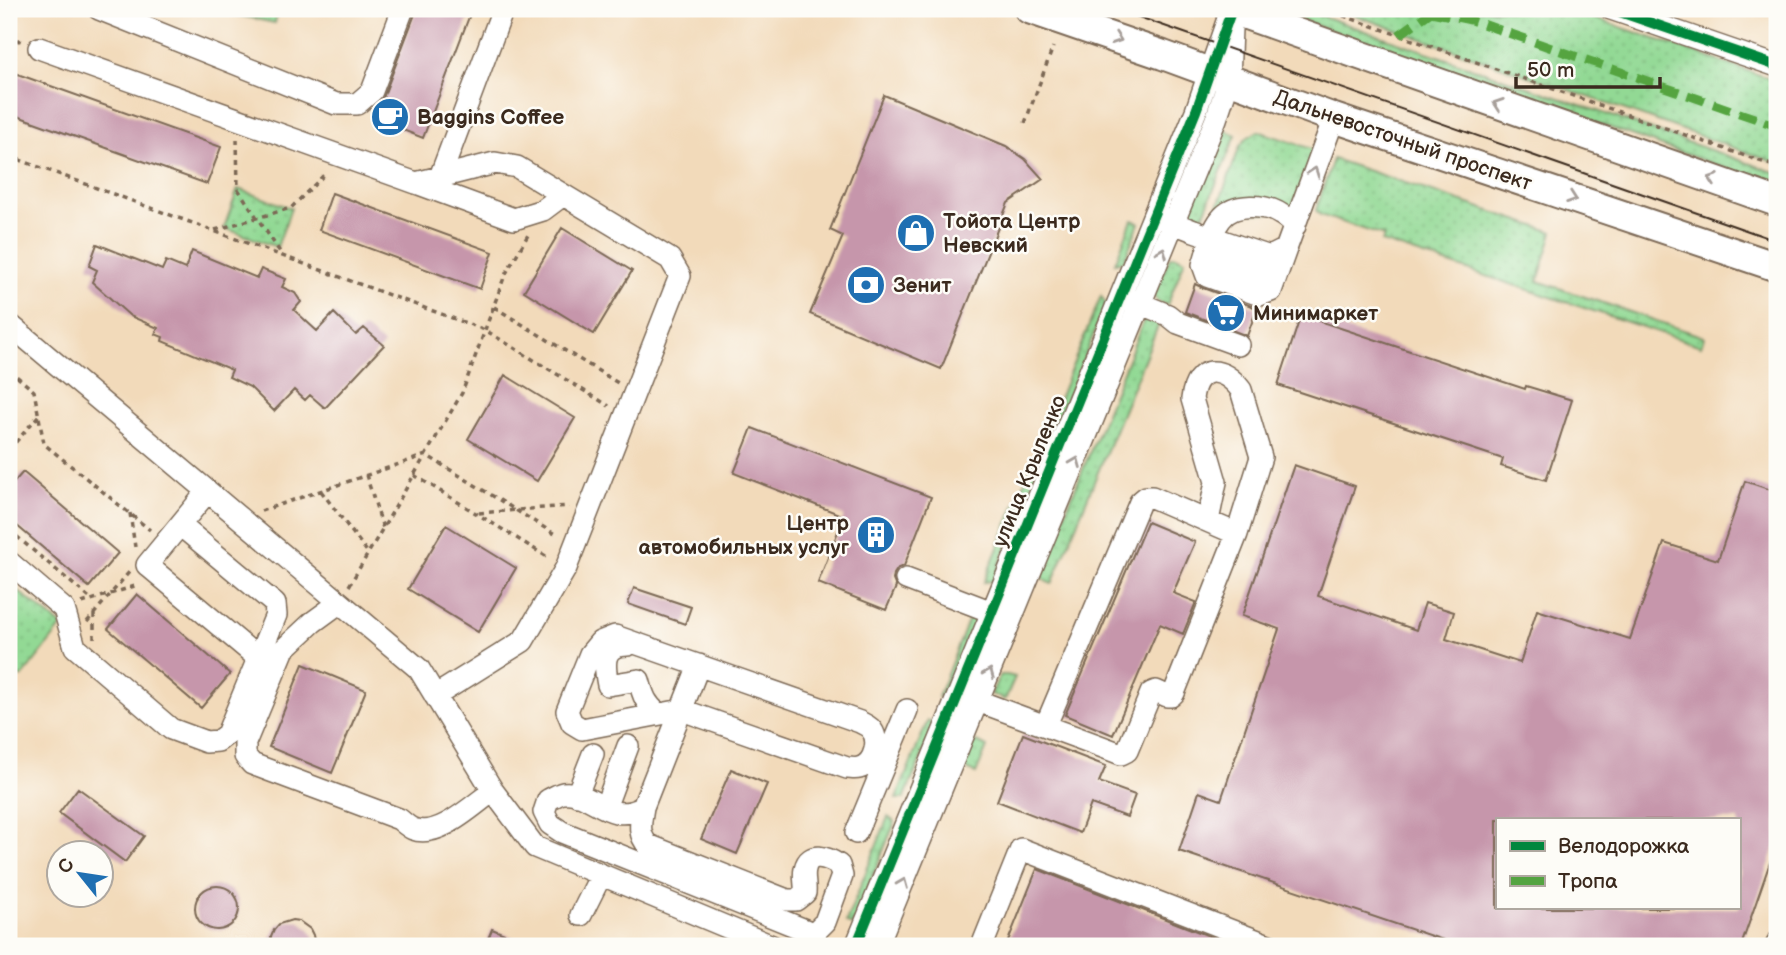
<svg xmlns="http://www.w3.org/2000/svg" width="1786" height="955" font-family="'Balsamiq Sans',sans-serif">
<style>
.green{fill:url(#green-dots);stroke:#668259;stroke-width:2}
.building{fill:#c696ab;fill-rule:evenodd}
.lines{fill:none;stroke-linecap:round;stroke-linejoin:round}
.minor-casing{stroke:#7b6855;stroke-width:24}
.major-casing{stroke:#7b6855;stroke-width:32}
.path{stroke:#7b6855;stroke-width:3.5;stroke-dasharray:5 5;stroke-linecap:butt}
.minor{stroke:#fff;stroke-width:21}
.major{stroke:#fff;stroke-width:28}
.tram{stroke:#3b2a1e;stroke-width:2}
.quiet{stroke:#54a441;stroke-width:9;stroke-dasharray:18 9;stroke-linecap:butt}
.cycleway-casing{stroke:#fdfcf7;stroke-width:15}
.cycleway{stroke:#00873e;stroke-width:10}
.oneway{stroke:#a79f9a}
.labels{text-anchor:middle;stroke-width:5;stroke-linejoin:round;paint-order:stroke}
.poi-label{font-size:21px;font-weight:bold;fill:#3b2a1e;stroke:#fdfcf7;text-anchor:start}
.street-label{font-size:21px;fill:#3b2a1e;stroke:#fdfcf7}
</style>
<defs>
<pattern id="green-dots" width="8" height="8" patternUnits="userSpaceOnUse" patternTransform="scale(1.75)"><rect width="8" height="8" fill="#92d994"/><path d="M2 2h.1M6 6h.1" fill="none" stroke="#7fba7f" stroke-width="1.8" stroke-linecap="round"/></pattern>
</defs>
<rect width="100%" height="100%" fill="#fdfcf7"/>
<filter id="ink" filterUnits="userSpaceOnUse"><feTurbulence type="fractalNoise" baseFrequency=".0143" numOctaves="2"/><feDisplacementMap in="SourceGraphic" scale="14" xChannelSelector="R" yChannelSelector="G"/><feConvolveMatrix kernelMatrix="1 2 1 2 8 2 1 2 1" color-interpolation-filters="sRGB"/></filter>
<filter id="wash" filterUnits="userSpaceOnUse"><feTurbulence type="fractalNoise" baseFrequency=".00686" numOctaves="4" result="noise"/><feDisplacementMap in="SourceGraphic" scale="28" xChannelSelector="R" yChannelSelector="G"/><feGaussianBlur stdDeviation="1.57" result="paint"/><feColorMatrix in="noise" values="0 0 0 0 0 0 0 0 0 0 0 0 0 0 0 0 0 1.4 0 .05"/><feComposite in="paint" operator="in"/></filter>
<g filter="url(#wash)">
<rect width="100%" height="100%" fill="#f2daba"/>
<path class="green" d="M208,9H278L275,23Z
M1302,9L1777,173V186L1298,19Z
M1337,9H1568L1777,81V163Z
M1222,129L1236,135L1200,223L1189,219L1187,215Z
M1258,131L1318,151L1295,212L1215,214L1240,146L1247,138Z
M1333,159L1553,232L1538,281L1704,337L1701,346L1382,242L1384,236L1320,215L1316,210Z
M238,189L291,208L277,247L224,228Z
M1132,220L1139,223L1124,261L1115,263Z
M1176,256L1185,260L1167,305L1159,302L1153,296L1170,257Z
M1101,296L1106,304L1058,422L1049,423Z
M1152,318L1160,321L1052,584C1045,581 1042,580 1041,572L1144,320Z
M1039,447L1044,454L993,581L984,582Z
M9,584L62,626L22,677L9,672Z
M971,614L977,621L946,697H938Z
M1001,675H1007L1015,677L1005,700L991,694L998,679Z
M928,720L935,725L904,799H896Z
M977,742L987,747L976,774L964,767L963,764L970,746Z
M888,817L895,822L852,926L846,922Z"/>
<g id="blocks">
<path class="building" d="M417,9H472L423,138L375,119Z
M9,71L221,147L207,184L9,113Z
M884,95L1006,146L1025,159L1043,179L1008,203L941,369L810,314L843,236L830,230Z
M332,193L493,252L480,289L319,230Z
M562,228L632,271L594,334L524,291Z
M97,244L162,270L166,261L185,269L192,251L257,278L261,269L286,279L282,287L295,293L301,302L294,310L317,331L334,313L356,335L364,328L384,345L325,408L310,395L305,400L294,390L274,411L250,387L229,377L232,370L162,341L163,337L155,334L158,328L130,316L92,282L97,270L89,266Z
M1195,284L1203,288L1257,308L1247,336L1185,312Z
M1301,315L1525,389L1526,386L1572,400L1546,480L1501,466L1503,459L1278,385Z
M505,375L575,418L537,481L468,439Z
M752,428L931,497L904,566L898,568L894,574L893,580L896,587L886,610L818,583L844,516L734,473Z
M1294,465L1355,486L1318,596L1416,630L1425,603L1454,612L1446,639L1520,663L1537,610L1630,639L1664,543L1718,560L1745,481L1777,492V842L1741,946H1461L1179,851L1199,792L1221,800L1279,629L1242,616ZM1497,820H1739V908H1497Z
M23,472L118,553L89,587L9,519V488Z
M1147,522L1195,542L1173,593L1196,602L1183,634L1160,624L1113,735L1065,715Z
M446,525L516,568L478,632L408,589Z
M634,588L691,607L685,624L628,604Z
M137,594L230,674L201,708L108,629Z
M303,664L366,690L332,773L269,747Z
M1023,734L1106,766L1099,782L1135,795L1127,817L1091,804L1080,833L997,801Z
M731,769L767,784L737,854L701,839Z
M78,788L144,836L125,862L59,813Z
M1037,869L1235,946H1006Z
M195 908a22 22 0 1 1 44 0a22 22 0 1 1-44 0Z
M292,920L299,921L310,929L313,935L315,946H271V937L274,930L279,924Z
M492,929L534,946H485Z"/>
</g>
</g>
<g filter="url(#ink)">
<use href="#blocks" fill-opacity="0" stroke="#7b6855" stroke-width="2"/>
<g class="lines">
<defs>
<path id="minor" d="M99,9L336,104H357L372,91L403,9
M1611,9L1777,66
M39,48L416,183L495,163L517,167L670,259L680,276L566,568L523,641L435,696
M440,177L503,9
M416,183L514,219L543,210L563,195
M1163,219L1194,231L1270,257L1286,249L1334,118
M1286,249L1271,291L1260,295L1207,276L1203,265C1208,251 1211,231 1221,219C1234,202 1266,204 1282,215C1287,218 1291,222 1295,226
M1207,252L1212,257L1267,277L1276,274
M1129,299L1168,315L1178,323L1238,345
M9,324L419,669L493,791L535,847L772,946
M207,492L147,565L258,658
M1208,521L1216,482L1192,399C1196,364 1223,365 1241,390L1261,457L1237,534
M9,562L64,609L75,647L171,729L206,742L218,741L227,734L276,615L275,604L180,525
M906,579L992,612
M339,603L313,622L284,649L245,743V756L252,764L399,819C403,822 408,827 413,829C439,839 473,805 493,791
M615,636L860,722C863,724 867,725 870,728C881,739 875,764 859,768C855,769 851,768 847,768L682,710L582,729L572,723L567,711L590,654L600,642Z
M628,645C601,645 604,665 608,685L639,680C643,696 646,704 658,714
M965,696C1017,716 1069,734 1121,754L1127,751L1151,693L1156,691L1167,696H1171L1174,693L1237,534L1152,497H1146L1140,502L1046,725
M577,795L593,754
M643,807C608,827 592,789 563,793C558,794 552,798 548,800L544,812L550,824L562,832L810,932L817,930L825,922L842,876L839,865C828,858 809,850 805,869C803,877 806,885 805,893L796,900H787L648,845C637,834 641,821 643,807L699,665
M605,808L628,746
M856,833L907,710
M581,915L601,875
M856,946L1196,111L1231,10
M877,946L1216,119L1229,80L1231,28
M982,946L1021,849L1271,946
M1776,946L1777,943"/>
<path id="major" d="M1029,9L1163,55L1334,118L1777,267
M1229,9L1777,202"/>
</defs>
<use href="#minor" class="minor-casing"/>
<use href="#major" class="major-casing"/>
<path class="path" d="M1324,9L1777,167
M9,48L18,40L21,41
M1025,123L1053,47
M237,139L238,189L282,255
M9,156L485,330L609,406
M215,230L291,208L326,173
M494,307L618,383
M9,370L34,391L44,444L150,530
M9,450L39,415
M366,475L383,528
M414,475L549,558
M321,491L368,553
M261,511L426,455L558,536
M130,513L135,547
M479,513L569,506
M9,530L92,600
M349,586L462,393L505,275L528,235
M82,603L138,585
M94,614V638
M87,622L130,571"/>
<use href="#minor" class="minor"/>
<use href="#major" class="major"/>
<path class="tram" d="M1116,9L1777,241"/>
<path class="quiet" d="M1431,12L1471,20L1777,126
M1399,35L1435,9"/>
<defs>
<path id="cycleway" d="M1611,9L1777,66
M856,946L1196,111L1232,9"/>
</defs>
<use href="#cycleway" class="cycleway-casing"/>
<use href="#cycleway" class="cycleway"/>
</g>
<defs><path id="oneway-chevron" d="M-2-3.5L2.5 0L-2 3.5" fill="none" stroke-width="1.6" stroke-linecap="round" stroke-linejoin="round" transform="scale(1.75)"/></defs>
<g class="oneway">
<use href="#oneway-chevron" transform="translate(1117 39) rotate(19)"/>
<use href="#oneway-chevron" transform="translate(1498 104) rotate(-161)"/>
<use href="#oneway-chevron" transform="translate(1314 172) rotate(-70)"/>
<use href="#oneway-chevron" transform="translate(1713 179) rotate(-161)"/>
<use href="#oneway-chevron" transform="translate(1572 198) rotate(19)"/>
<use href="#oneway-chevron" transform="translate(1162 252) rotate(-68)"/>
<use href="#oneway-chevron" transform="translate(1076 462) rotate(-68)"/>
<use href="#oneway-chevron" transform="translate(989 673) rotate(-68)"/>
<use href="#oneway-chevron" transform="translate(903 883) rotate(-68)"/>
</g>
</g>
<defs>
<symbol id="cafe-disc" viewBox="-11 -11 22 22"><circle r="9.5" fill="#1f6fb2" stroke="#fdfcf7"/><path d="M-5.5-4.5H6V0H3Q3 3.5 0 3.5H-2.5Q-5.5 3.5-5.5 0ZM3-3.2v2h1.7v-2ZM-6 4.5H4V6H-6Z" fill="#fff"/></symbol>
<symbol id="shop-disc" viewBox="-11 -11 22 22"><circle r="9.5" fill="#1f6fb2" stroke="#fdfcf7"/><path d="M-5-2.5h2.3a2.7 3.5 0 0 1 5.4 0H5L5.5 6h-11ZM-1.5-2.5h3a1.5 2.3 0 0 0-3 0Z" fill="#fff"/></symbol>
<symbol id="bank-disc" viewBox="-11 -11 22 22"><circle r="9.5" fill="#1f6fb2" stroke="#fdfcf7"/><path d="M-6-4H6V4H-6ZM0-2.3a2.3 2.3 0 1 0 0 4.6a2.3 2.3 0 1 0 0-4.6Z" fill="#fff"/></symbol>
<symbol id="supermarket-disc" viewBox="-11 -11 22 22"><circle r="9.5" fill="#1f6fb2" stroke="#fdfcf7"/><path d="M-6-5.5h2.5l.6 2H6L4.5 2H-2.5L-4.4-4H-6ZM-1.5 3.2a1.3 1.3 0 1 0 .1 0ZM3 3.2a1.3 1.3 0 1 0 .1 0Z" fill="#fff"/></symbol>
<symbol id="building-disc" viewBox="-11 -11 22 22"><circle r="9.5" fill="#1f6fb2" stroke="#fdfcf7"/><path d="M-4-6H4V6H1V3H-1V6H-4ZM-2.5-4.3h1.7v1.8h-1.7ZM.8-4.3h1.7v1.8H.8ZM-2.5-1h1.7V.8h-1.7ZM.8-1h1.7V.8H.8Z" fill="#fff"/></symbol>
</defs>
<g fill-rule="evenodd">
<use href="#cafe-disc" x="368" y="95" width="44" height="44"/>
<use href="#shop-disc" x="894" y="211" width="44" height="44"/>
<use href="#bank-disc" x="844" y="263" width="44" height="44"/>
<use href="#supermarket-disc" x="1204" y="291" width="44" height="44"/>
<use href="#building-disc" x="854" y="513" width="44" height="44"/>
</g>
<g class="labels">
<g class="poi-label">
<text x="417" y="124">Baggins Coffee</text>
<text x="943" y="228">Тойота Центр<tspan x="943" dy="24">Невский</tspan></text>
<text x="893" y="292">Зенит</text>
<text x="1253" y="320">Минимаркет</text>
<text x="849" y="530" text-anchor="end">Центр<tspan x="849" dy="24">автомобильных услуг</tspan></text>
</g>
<g class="street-label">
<text transform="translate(1403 140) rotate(19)" y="7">Дальневосточный проспект</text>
<text transform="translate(1029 471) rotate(-68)" y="7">улица Крыленко</text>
</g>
</g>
<rect width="1786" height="955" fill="none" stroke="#fdfcf7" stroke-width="35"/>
<rect x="1496" y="818" width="245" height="91" fill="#fdfcf7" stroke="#afa8a0" stroke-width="2"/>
<rect x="1510" y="841" width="35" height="10" fill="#00873e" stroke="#afa8a0" stroke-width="2"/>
<text x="1558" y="853" font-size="21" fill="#3b2a1e">Велодорожка</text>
<rect x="1510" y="876" width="35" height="10" fill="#54a441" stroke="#afa8a0" stroke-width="2"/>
<text x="1558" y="888" font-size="21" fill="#3b2a1e">Тропа</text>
<g transform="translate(80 874) rotate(300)"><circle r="33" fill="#fdfcf7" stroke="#afa8a0" stroke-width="2"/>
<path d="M0-5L12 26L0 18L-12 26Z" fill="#1f6fb2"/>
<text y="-10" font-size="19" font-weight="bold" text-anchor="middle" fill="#3b2a1e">С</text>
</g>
<path d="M1516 77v10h144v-10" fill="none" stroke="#3b2a1e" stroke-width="3.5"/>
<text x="1527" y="77" font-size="21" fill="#3b2a1e" stroke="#fdfcf7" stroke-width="5" paint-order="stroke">50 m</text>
</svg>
